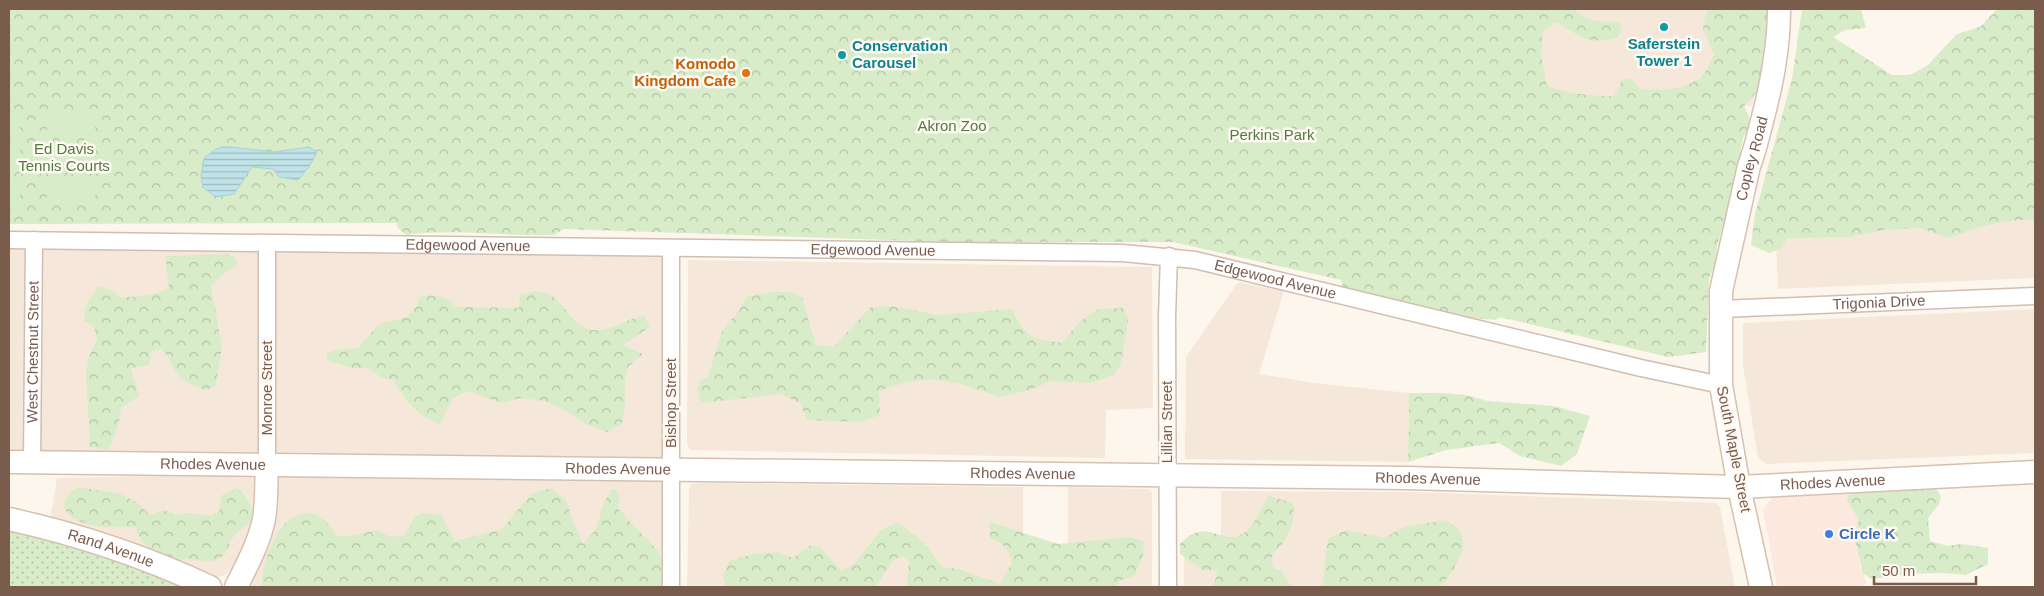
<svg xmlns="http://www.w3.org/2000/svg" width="2044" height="596" font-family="Helvetica,sans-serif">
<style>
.residential{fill:#f5e8da}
.commercial{fill:#fde8e0}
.grass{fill:url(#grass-dots)}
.forest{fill:url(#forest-crowns)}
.garden{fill:#d8ecc9}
.water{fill:url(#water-rules);stroke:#a5d3da}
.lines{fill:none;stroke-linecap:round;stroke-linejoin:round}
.street-casing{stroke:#d1beb0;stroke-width:19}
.secondary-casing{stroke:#d6c0b0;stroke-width:25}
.street{stroke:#fff;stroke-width:16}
.secondary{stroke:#fff;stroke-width:22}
.culture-dot{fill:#0f9aa8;stroke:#fffaf3;stroke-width:2}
.food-dot{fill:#e8710a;stroke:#fffaf3;stroke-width:2}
.shop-dot{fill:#3f7fe0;stroke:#fffaf3;stroke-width:2}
.labels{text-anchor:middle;stroke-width:5;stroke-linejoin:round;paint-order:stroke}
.culture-label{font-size:15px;font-weight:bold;fill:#0d838f;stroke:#fffaf3}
.food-label{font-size:15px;font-weight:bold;fill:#c56008;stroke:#fffaf3;text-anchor:end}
.park-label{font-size:15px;fill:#537a41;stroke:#fffaf3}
.street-label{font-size:15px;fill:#7a5c4d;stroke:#fffaf3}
.shop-label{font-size:15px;font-weight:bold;fill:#366cbe;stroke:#fffaf3;text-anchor:start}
</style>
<defs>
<pattern id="grass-dots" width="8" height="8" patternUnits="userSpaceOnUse" patternTransform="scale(1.25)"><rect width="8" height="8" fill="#d8ecc9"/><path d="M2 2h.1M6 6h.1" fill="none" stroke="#b4c2a5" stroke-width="1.8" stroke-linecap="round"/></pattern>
<pattern id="forest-crowns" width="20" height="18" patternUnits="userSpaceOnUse" patternTransform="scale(1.25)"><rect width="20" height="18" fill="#d8ecc9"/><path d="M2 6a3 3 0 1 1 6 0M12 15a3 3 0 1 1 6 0" fill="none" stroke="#b4c2a5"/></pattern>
<pattern id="water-rules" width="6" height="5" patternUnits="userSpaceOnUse" patternTransform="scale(1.25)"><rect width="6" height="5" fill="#bfe3e8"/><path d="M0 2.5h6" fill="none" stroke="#a0bbbe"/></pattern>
</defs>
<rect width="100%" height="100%" fill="#fdf6ec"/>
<path class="residential" d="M1372,9H1762V53L1752,106L1549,104Z
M2035,204V278L1778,289L1775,217Z
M9,240L671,249V587H236L267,464L9,462Z
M688,260L1152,267L1153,408L1106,410L1105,458L690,450L687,443Z
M1238,282L1284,291L1259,374L1314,383L1409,393L1408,462L1185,459L1186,357Z
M2035,309V453L1766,464L1758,457L1743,366V323Z
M260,474L256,528L241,557L226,575L209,579L50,521L57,478Z
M704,483L1023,487V581L1068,582V487L1149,489L1152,493V587H687L689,489L690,486L692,484Z
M1221,491L1413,492L1716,503L1720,507L1735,587H1184V549L1221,548Z"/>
<path class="commercial" d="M1854,488L1846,499L1859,520L1854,537L1860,565L1867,584L1859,587H1777L1763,509L1774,496Z"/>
<path class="grass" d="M9,527L76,544L193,587H9Z"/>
<path class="forest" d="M9,9H1575C1584,23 1604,21 1620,22L1622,30L1618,37C1591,46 1580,37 1557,22L1543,30L1541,55L1547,86C1569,94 1590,96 1614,96L1622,80L1632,79L1640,89C1658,91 1683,90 1699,79C1705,75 1710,62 1714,55L1703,29L1707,9H1768L1767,67L1759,81L1756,93L1744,106L1749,116V128L1743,138L1732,196L1717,246L1715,265L1709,278L1706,352L1668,357L1500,317L1496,320L1451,316L1354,292L1343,287L1341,280L1173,242H949L563,229L555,235C506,237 455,228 406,235L397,227V223L9,224Z
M1802,9H1861L1866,28L1845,30L1833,37L1892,75H1910L1928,65L1957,34L1980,27L1997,9H2035V220C2005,218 1976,227 1949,238L1919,228L1883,230L1848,237L1787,238L1782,248L1769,253L1751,245L1755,214L1792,79Z
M227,254L235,257L238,263C229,272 218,276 211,286L222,347L216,385L207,390C195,388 181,381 174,369C170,361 168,356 162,349L151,351L150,365L131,368L139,396L121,408L119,422L109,450L90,447L86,373L88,359L97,339L94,326L85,322C82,307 91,296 100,286L115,292L119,297C136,297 155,296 169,288L165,256Z
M536,291C542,293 549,293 554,297C566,306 573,325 588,329C605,335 627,318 644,316L650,327L623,345L643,354L628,367L625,377V403L622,424L607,432L584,423L568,412L545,401L520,398L501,403L468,391L453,398L439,424C414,414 407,401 393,380L382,378L368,368H353L328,361L326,353L336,350L358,348L379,324L407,317L416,307L420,297C436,294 445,295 456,307L519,308L520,294Z
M771,292H790L802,297L816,346H834L871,307L892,306L938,315L1012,309C1026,339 1031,338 1062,343L1079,322L1099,309L1124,308L1128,320L1121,364L1114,375L1091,383L1051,381L1033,389L1000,397L961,384L931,379L907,382L879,391L880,415L859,422L807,420L800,403L781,394L701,403L697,388L700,380L708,377L722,331L738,312L747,297Z
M1409,393H1444L1466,395L1488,401L1554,406L1590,416L1577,454L1561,466L1520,456L1499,443L1446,450L1408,462Z
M1932,483L1941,496L1939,504L1928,518L1930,541L1948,546L1961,544L1988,548V564L1966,575L1942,573L1908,574L1873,579L1863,574L1854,537L1859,520L1846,499L1854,488Z
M77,487L118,493L138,503L150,515L163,510L177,515L186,513L212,516L219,511L222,495L236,488C248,495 252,506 253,521C245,526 237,532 231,540C229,543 229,547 227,551C218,565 200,562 186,558L178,563C156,553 144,551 135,527C115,528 68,529 63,504L69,494Z
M551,488L567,501L571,516L583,544L596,529L603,505L612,488L620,495L618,509L659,552L664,570L666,587H264L262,585C261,560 283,499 319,516C326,520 332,530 338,536H350L378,530L390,537L403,536C417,517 411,510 441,515L455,541L502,529L531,494Z
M1269,496L1293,503C1295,517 1292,529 1284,541C1277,553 1267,551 1274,569L1282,571L1289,584L1295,587H1213L1218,571L1203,570L1180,554V544C1206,516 1222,546 1242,534C1257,526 1259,508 1269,496Z
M1446,520C1449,523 1456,526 1459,530C1472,549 1451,573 1440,587H1319L1323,584L1326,550L1329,538L1346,530L1384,538L1404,527Z
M898,522L925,544L942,567L958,569L1000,584L1012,563C1009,548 1003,544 990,538V522L1058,544L1129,537L1144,541L1143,556L1134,576L1119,581L1117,587H907L909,561L903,556L894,559L876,587H726L723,576L729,561L753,554L777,552L793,558L811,545L820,547L842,571L854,564L881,530Z"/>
<path class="garden" d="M9,115H20V138H9Z
M47,115H95V138H47Z
M9,146H20V169H9Z
M47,147H95V170H47Z
M9,177H20V200H9Z
M47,178H95V201H47Z"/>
<path class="water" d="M221,147H231L274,152L309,147L317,152L309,167L298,180L279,177L273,169L252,167L234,194L215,197L203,187L201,176L204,158L213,151Z"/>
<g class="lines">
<defs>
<g id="street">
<path id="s1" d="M9,240L1123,253L1195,260L1641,368L1721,385"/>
<path d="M671,249V587"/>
<path id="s2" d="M1721,309L2035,296"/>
<path id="s3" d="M32,463L34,240"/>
<path d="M267,464V243"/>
<path d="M1168,587L1167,317L1169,256"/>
</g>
<g id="secondary">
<path id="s4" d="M9,462L1407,478L1739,487L2035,472"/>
<path id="s5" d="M9,519C77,534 146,557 210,587"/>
<path d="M236,587C247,565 259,543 264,519C267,501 266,482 267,464"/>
<path id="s6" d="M1761,587L1739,487L1721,385V291L1749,166C1755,151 1758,136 1762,121C1772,83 1779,48 1779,9"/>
</g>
</defs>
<use href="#street" class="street-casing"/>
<use href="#secondary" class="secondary-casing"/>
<use href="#street" class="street"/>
<use href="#secondary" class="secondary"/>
</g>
<g class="culture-dot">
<circle cx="1664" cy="27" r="5"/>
<circle cx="842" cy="55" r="5"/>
</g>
<circle class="food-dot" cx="746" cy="73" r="5"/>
<circle class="shop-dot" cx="1829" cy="534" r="5"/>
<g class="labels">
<g class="culture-label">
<text x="1664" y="49">Saferstein<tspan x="1664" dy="17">Tower 1</tspan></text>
<text x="852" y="51" text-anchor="start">Conservation<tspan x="852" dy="17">Carousel</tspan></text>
</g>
<g class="food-label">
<text x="736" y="69">Komodo<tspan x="736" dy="17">Kingdom Cafe</tspan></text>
</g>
<g class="park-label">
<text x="952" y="131">Akron Zoo</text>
<text x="1272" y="140">Perkins Park</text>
<text x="64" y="154">Ed Davis<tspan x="64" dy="17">Tennis Courts</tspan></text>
</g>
<g class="street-label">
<text dy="5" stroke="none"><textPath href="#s6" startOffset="436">Copley Road</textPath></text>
<text dy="5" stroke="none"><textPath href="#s1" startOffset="459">Edgewood Avenue</textPath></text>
<text dy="5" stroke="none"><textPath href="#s1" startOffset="864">Edgewood Avenue</textPath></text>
<text dy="5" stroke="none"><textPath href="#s1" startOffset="1269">Edgewood Avenue</textPath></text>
<text dy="5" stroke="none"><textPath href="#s2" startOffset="158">Trigonia Drive</textPath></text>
<text dy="5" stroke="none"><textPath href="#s3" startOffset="111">West Chestnut Street</textPath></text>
<text transform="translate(267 388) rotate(-90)" y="5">Monroe Street</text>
<text transform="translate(671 403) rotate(-90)" y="5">Bishop Street</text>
<text transform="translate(1167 422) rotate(-90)" y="5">Lillian Street</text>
<text transform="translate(1734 449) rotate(79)" y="5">South Maple Street</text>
<text dy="5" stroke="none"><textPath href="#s4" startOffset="204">Rhodes Avenue</textPath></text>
<text dy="5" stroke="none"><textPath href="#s4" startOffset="609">Rhodes Avenue</textPath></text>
<text dy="5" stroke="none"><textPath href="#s4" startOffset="1014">Rhodes Avenue</textPath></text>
<text dy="5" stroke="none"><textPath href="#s4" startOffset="1419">Rhodes Avenue</textPath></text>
<text dy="5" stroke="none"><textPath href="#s4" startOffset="1824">Rhodes Avenue</textPath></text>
<text dy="5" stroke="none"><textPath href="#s5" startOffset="106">Rand Avenue</textPath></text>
</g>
<g class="shop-label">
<text x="1839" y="539">Circle K</text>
</g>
</g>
<rect width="2044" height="596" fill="none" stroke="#7a5c4d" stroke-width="20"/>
<path d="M1874 576v8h102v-8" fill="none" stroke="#7a5c4d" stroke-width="2.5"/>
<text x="1882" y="576" font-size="15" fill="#7a5c4d" stroke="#fffaf3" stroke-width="4" paint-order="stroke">50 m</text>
</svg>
